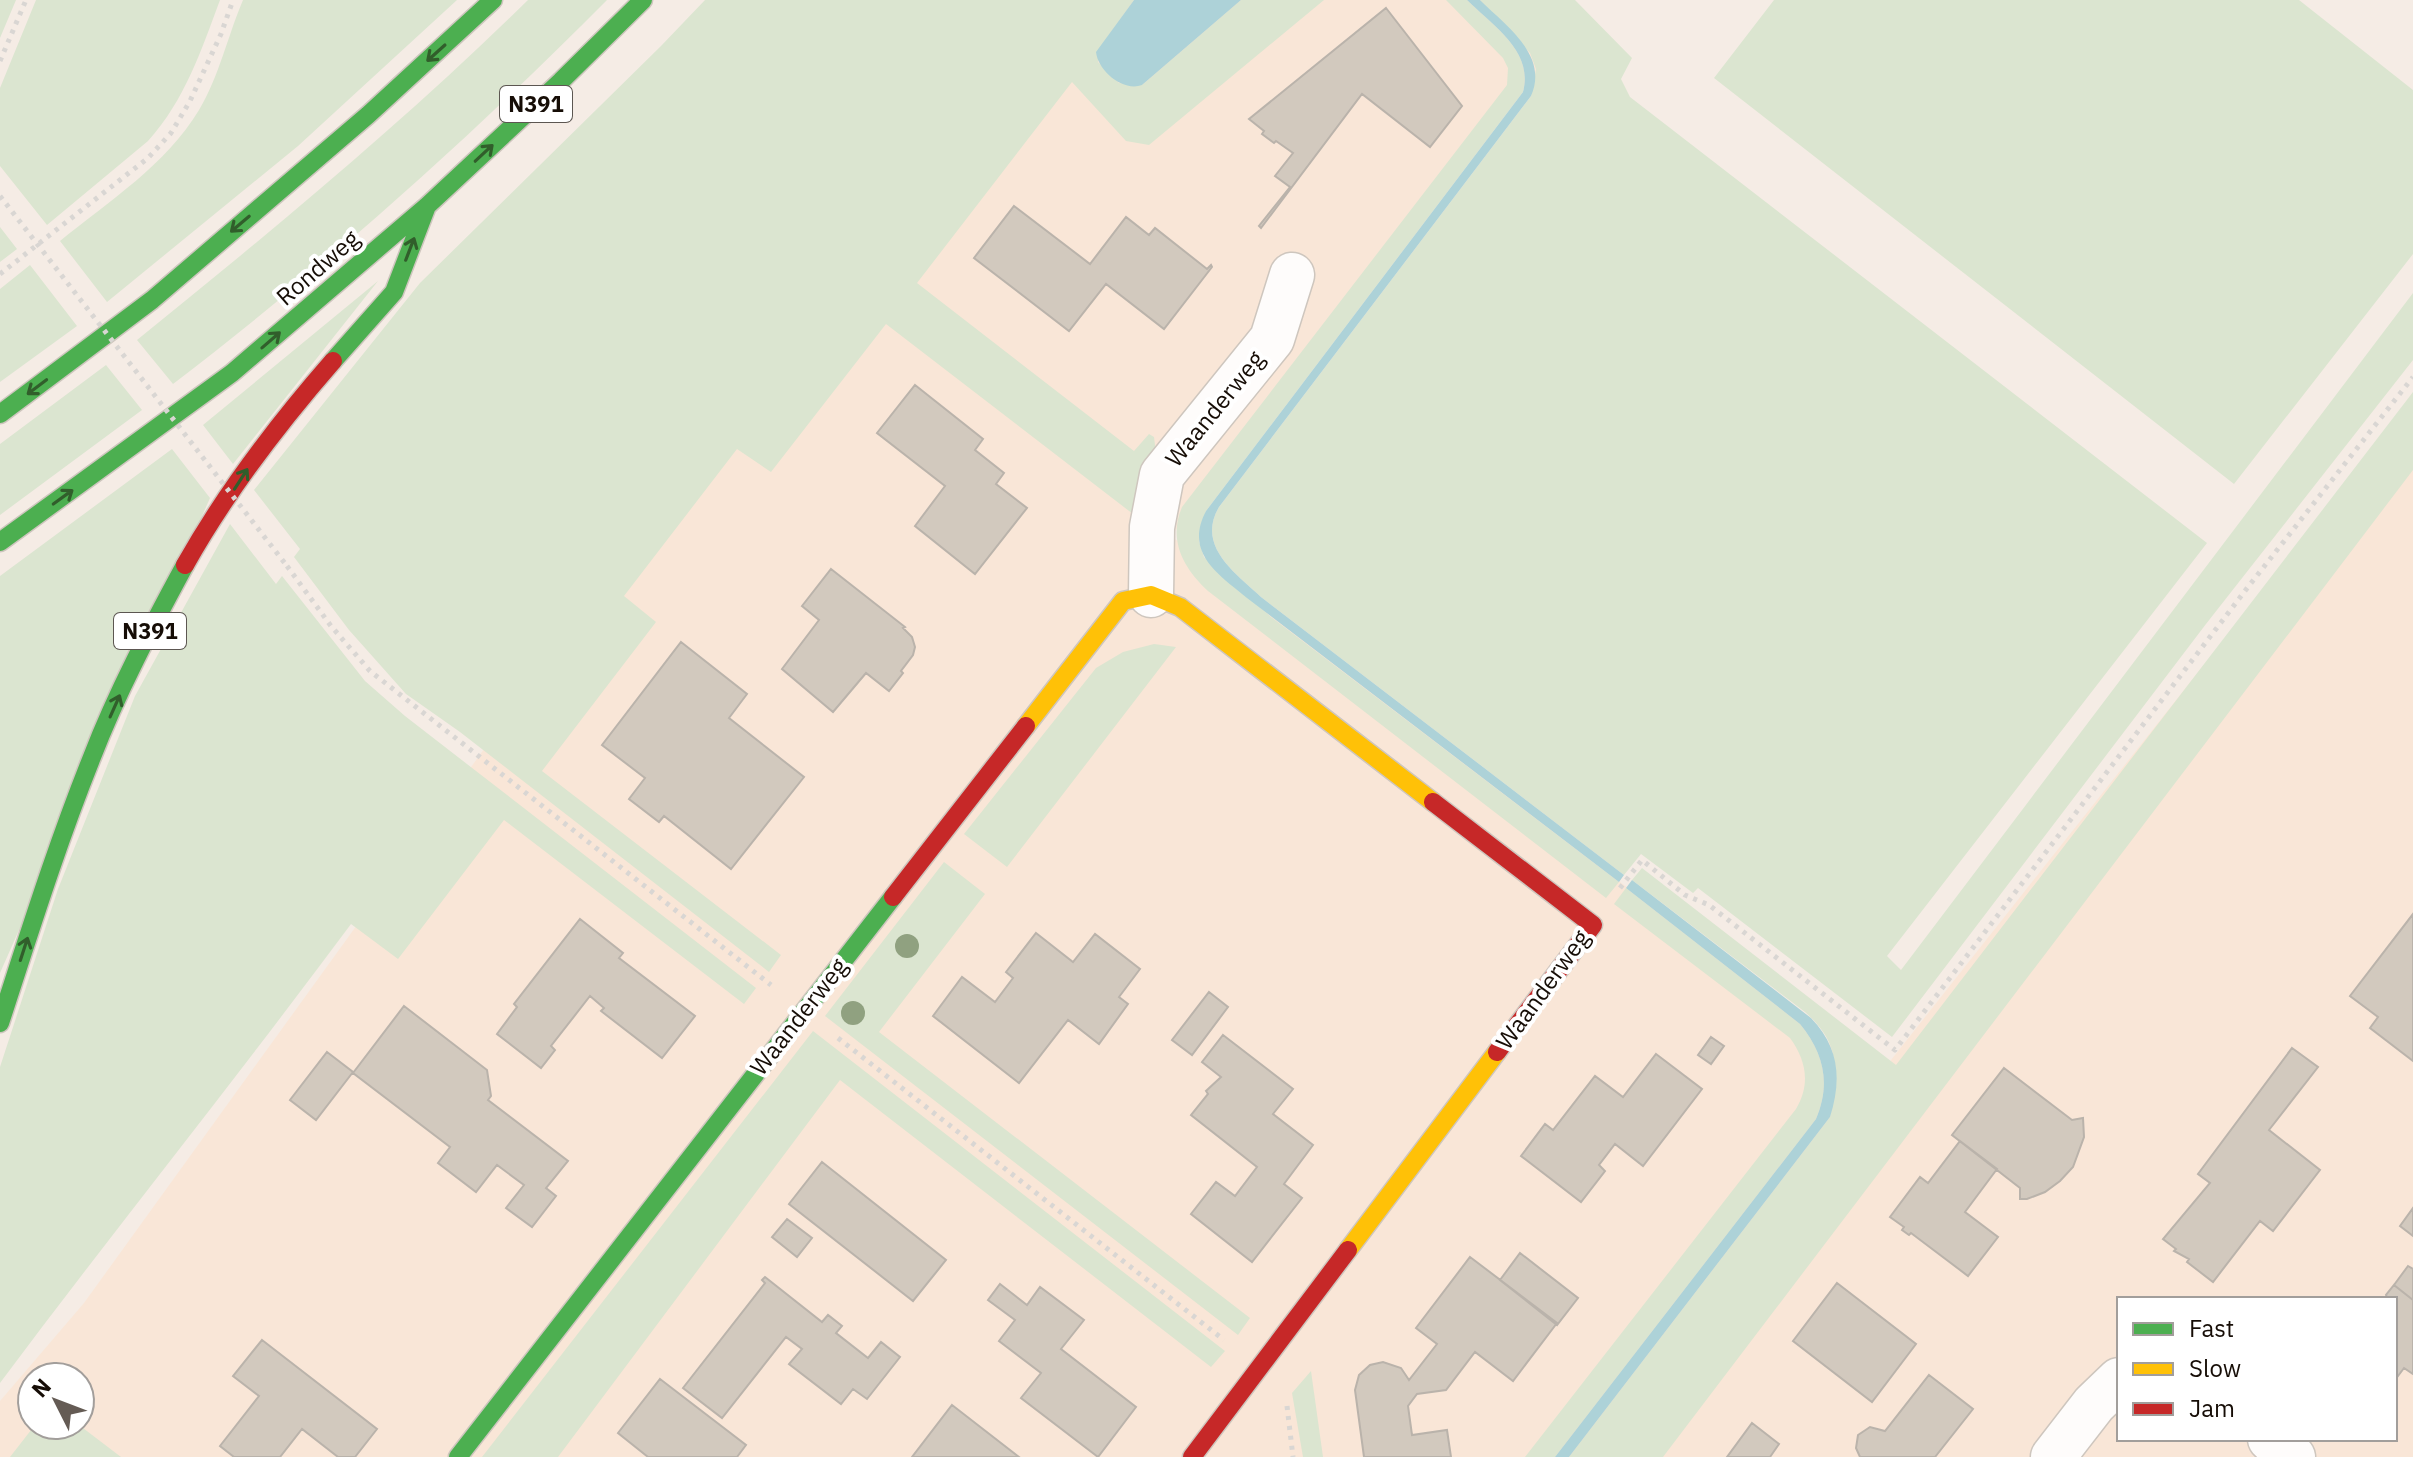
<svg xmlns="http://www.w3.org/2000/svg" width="2413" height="1457" font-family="'IBM Plex Sans',sans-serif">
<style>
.built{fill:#f9e6d7;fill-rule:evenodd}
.green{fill:#dbe5d0}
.water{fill:#add2d8}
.building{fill:#d2c9be;stroke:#bab3ab;stroke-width:2}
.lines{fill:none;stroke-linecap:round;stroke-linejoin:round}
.street-casing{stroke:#cec6be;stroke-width:47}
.fast-casing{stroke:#cec6be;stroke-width:21}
.slow-casing{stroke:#cec6be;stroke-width:21}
.jam-casing{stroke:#cec6be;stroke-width:21}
.path{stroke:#d9d6d3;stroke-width:5;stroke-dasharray:4 6;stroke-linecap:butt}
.street{stroke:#fefcfb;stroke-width:44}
.fast{stroke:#4caf50;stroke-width:18}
.slow{stroke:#ffc107;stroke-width:18}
.jam{stroke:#c62828;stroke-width:18}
.path-bridge{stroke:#d9d6d3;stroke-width:5;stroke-dasharray:4 6;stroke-linecap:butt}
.tree{fill:#90a180}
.oneway{stroke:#315e2b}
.labels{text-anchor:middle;stroke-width:8;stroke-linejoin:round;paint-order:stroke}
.shield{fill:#fff;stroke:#5c5651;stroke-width:2}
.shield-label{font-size:22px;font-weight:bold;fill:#160d06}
.street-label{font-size:24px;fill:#160d06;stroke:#fff}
</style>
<rect width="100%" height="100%" fill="#f5ece5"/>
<path class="built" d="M1025,0H1524L1564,37L1171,536L1876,1079L2413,401V1457H0V1401L84,1303ZM2119,1299H2395V1439H2119ZM32,1377H80V1425H32Z"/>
<path class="green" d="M0,0H16L0,38Z
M36,0H220C201,51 185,100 148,141L47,225L0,166V88Z
M243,0H457L298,146L107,302L60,241C109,201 166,165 199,110C219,77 228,35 243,0Z
M528,0H607C471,137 326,267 173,384L137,340C272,231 405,121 528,0Z
M705,0H1134L1106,39L1098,62L1119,83L1142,85L1241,0H1324L1149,145L1126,141L1072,82L917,283L1134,451L1149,434L1154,437L1156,453L1133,514L886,324L771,472L737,449L624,596L656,622L542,771L781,955L769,972L460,732L406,694L349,630L294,557L300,549L254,490L420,283L661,46Z
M1446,0H1467C1493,26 1534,51 1523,92L1206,511L1199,541L1204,557L1271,617L1619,882L1606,898L1208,591C1183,568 1168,540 1182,507L1507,85L1508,68L1503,58Z
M1480,0H1575L1632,58L1621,79L1630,97L2207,543L1887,956L1901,970L2413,293V360L2206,624L1892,1037L1698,888L1693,893L1641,854L1624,875L1261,597C1235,573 1196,546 1219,507L1531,96L1536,69L1530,53Z
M1774,0H2299L2413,90V254L2234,484L1714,78Z
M0,227L17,249L0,262Z
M30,265L77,326L0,382V289Z
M378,281L233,464L203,425Z
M106,365L142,410L0,515V444Z
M2413,392V470L1663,1457H1569L1830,1117C1835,1070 1844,1047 1805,1012L1632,880L1642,868L1896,1065Z
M172,449L210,498L0,973V576Z
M230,524L276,584L282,576L365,681L405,716L756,988L744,1004L504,820L398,959L351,924C236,1079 115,1229 0,1383V1067L58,889L135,696Z
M1154,644L1176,647L1007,867L964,834L1096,668L1123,652Z
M944,862L985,894L879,1032L1250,1318L1238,1335L825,1016Z
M1626,888L1800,1024C1824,1053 1831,1084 1816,1119L1555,1457H1525L1796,1109C1811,1084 1806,1060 1790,1038L1614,904Z
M813,1031L1225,1351L1211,1367L840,1080L558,1457H482Z
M1311,1371L1323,1457H1303L1292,1393Z
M35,1425H79L121,1457H10Z"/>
<path class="water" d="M1134,0H1241L1142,85C1123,92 1098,71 1096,52Z
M1467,0H1480C1506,26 1549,55 1531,96L1219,507C1196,546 1235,573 1261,597L1624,875L1619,882L1247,598C1218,574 1184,553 1206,511L1523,92C1534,51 1493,26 1467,0Z
M1632,880L1811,1018C1839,1047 1842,1079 1830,1117L1569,1457H1555L1816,1119C1831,1084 1824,1053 1800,1024L1626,888Z"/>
<path class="building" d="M1386,8L1462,106L1430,147L1362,94L1261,228L1259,226L1290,187L1275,176L1293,153L1276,141L1274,143L1262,134L1264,131L1249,119Z
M1014,206L1090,264L1126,217L1149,235L1155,228L1207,269L1211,265L1212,267L1164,329L1106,284L1069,331L974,258Z
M915,385L983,439L975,450L1004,473L996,484L1027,508L975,574L915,526L945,486L877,433Z
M831,569L905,627L903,628L912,637L915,647L913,655L901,671L903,673L889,691L866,673L833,712L782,669L819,620L802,606Z
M681,642L747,694L729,718L804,777L731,869L664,816L659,822L629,799L645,778L602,745Z
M2413,914V1061L2370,1028L2378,1017L2350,996Z
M580,919L623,953L619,958L695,1016L662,1058L601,1011L604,1008L590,996L551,1046L555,1050L541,1068L497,1034L517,1007L514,1004Z
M1036,933L1073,962L1095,934L1140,969L1119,997L1128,1004L1099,1044L1068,1020L1019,1083L933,1016L962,977L995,1002L1013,978L1006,972Z
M1209,992L1228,1007L1192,1055L1172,1040Z
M404,1006L487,1070L491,1096L488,1100L568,1161L546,1188L556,1196L532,1227L506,1208L524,1185L497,1165L476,1192L438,1163L450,1147L353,1073Z
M1223,1035L1293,1089L1273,1114L1313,1145L1284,1184L1302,1198L1252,1262L1191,1214L1216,1182L1235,1196L1257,1167L1191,1115L1208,1094L1206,1091L1221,1077L1202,1062Z
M1711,1037L1724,1046L1711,1064L1698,1055Z
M2292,1048L2318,1067L2269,1130L2320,1170L2273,1231L2260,1221L2213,1282L2187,1262L2189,1259L2174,1251L2176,1249L2163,1239L2210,1183L2198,1174Z
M327,1052L353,1072L316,1120L290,1100Z
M1656,1054L1702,1089L1643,1166L1615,1144L1599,1165L1605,1171L1581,1202L1521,1156L1545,1124L1553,1130L1595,1076L1623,1097Z
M2004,1068L2072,1120L2083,1118L2084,1137L2073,1167L2060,1181L2045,1192L2027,1199H2020V1188L1952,1135Z
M1960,1141L1997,1169L1965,1212L1998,1237L1968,1276L1911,1233L1909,1235L1902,1230L1904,1227L1890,1217L1920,1177L1928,1183Z
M822,1162L946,1260L913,1301L789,1204Z
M2413,1208V1236L2400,1226Z
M787,1219L812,1238L797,1257L772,1237Z
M1520,1253L1578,1298L1557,1325L1500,1280Z
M1470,1257L1557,1323L1513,1381L1475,1352L1446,1390L1417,1394L1408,1406L1412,1435L1447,1430L1451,1457H1364L1355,1390L1359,1375L1370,1365L1383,1362L1401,1368L1409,1380L1437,1344L1416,1328Z
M2408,1266L2413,1269V1300L2394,1285Z
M765,1277L822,1322L828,1315L842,1326L836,1333L868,1358L881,1342L900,1357L867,1399L853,1389L841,1404L789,1364L802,1349L786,1337L722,1418L683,1388L765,1283L762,1280Z
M1837,1283L1916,1344L1872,1402L1793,1341Z
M1000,1284L1027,1305L1040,1287L1084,1320L1061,1349L1136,1407L1098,1457L1021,1398L1041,1373L999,1341L1015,1320L988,1300Z
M2394,1285L2413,1300V1374L2404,1368L2395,1380V1299H2388L2386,1295Z
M262,1340L377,1429L355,1457H338L302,1429L280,1457H234L220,1446L259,1396L233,1376Z
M1929,1375L1973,1409L1935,1457H1860L1856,1448L1858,1435L1870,1427L1885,1431Z
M660,1379L746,1445L737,1457H648L618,1433Z
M952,1405L1019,1457H912Z
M1752,1423L1779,1444L1770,1457H1727Z"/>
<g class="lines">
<defs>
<path id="street" d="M1151,595L1152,527L1162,475L1272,339L1292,275
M2270,1439L2293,1457
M2053,1457L2094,1404L2119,1380"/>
<path id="fast" d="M333,361L394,292L427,206
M0,414L152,300L368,115L493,0
M0,542L232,373L427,206L561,81L643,0
M0,1023C29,934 57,844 92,757C117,692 152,626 185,565
M458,1457L893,897"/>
<path id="slow" d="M1026,726L1123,601L1151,595L1180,607L1433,802
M1348,1250L1497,1052"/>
<path id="jam" d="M185,565C226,492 278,424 333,361
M1433,802L1593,925L1497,1052
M893,897L1026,726
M1192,1457L1348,1250"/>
</defs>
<use href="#street" class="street-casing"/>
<use href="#fast" class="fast-casing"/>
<use href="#slow" class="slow-casing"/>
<use href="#jam" class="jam-casing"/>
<path class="path" d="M0,61L26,0
M0,274L148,158L171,133L190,101L221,34L233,0
M287,566L331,626L370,671L771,985
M1620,888L1642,860L1685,895L1709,905L1895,1050L2248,587L2413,377
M838,1038L1224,1340
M1287,1406L1293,1457"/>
<use href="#street" class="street"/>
<use href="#fast" class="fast"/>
<use href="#slow" class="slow"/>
<use href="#jam" class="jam"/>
<path class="path-bridge" d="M0,196L287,566"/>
</g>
<g class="tree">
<circle cx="907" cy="946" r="12"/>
<circle cx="853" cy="1013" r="12"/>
</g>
<defs><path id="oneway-shaft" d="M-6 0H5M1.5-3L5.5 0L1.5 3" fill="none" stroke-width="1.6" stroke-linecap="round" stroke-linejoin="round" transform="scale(2)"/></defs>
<g class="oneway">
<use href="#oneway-shaft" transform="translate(436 53) rotate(138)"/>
<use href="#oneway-shaft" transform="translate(484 153) rotate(-43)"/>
<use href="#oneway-shaft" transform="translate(240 224) rotate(140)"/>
<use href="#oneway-shaft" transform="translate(410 249) rotate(-69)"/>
<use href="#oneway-shaft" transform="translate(271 340) rotate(-41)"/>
<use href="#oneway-shaft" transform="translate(37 387) rotate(143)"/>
<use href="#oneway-shaft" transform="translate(241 479) rotate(-57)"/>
<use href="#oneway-shaft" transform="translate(63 497) rotate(-36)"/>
<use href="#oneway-shaft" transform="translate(115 706) rotate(-66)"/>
<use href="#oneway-shaft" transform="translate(24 949) rotate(-72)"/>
</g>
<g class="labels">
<g class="shield">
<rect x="500" y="86" width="72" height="36" rx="6"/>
<rect x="114" y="613" width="72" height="36" rx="6"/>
</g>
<g class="shield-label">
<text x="536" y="112">N391</text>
<text x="150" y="639">N391</text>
</g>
<g class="street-label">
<text transform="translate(318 268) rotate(-41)" y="8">Rondweg</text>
<text transform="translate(1215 409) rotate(-51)" y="8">Waanderweg</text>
<text transform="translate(1543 990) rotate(-54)" y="8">Waanderweg</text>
<text transform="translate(799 1017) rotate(-52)" y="8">Waanderweg</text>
</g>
</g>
<rect x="2117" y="1297" width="280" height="144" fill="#ffffff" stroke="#a29e9b" stroke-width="2"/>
<rect x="2133" y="1323" width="40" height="12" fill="#4caf50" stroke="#a29e9b" stroke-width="2"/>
<text x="2189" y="1337" font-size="24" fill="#160d06">Fast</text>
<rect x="2133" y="1363" width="40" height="12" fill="#ffc107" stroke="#a29e9b" stroke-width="2"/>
<text x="2189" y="1377" font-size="24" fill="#160d06">Slow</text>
<rect x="2133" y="1403" width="40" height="12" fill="#c62828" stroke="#a29e9b" stroke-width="2"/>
<text x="2189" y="1417" font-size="24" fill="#160d06">Jam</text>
<g transform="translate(56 1401) rotate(312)"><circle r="38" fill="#ffffff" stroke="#a29e9b" stroke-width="2"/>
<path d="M0-6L14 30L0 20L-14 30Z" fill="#645b54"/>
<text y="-12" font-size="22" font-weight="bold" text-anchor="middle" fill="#160d06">N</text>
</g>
</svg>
